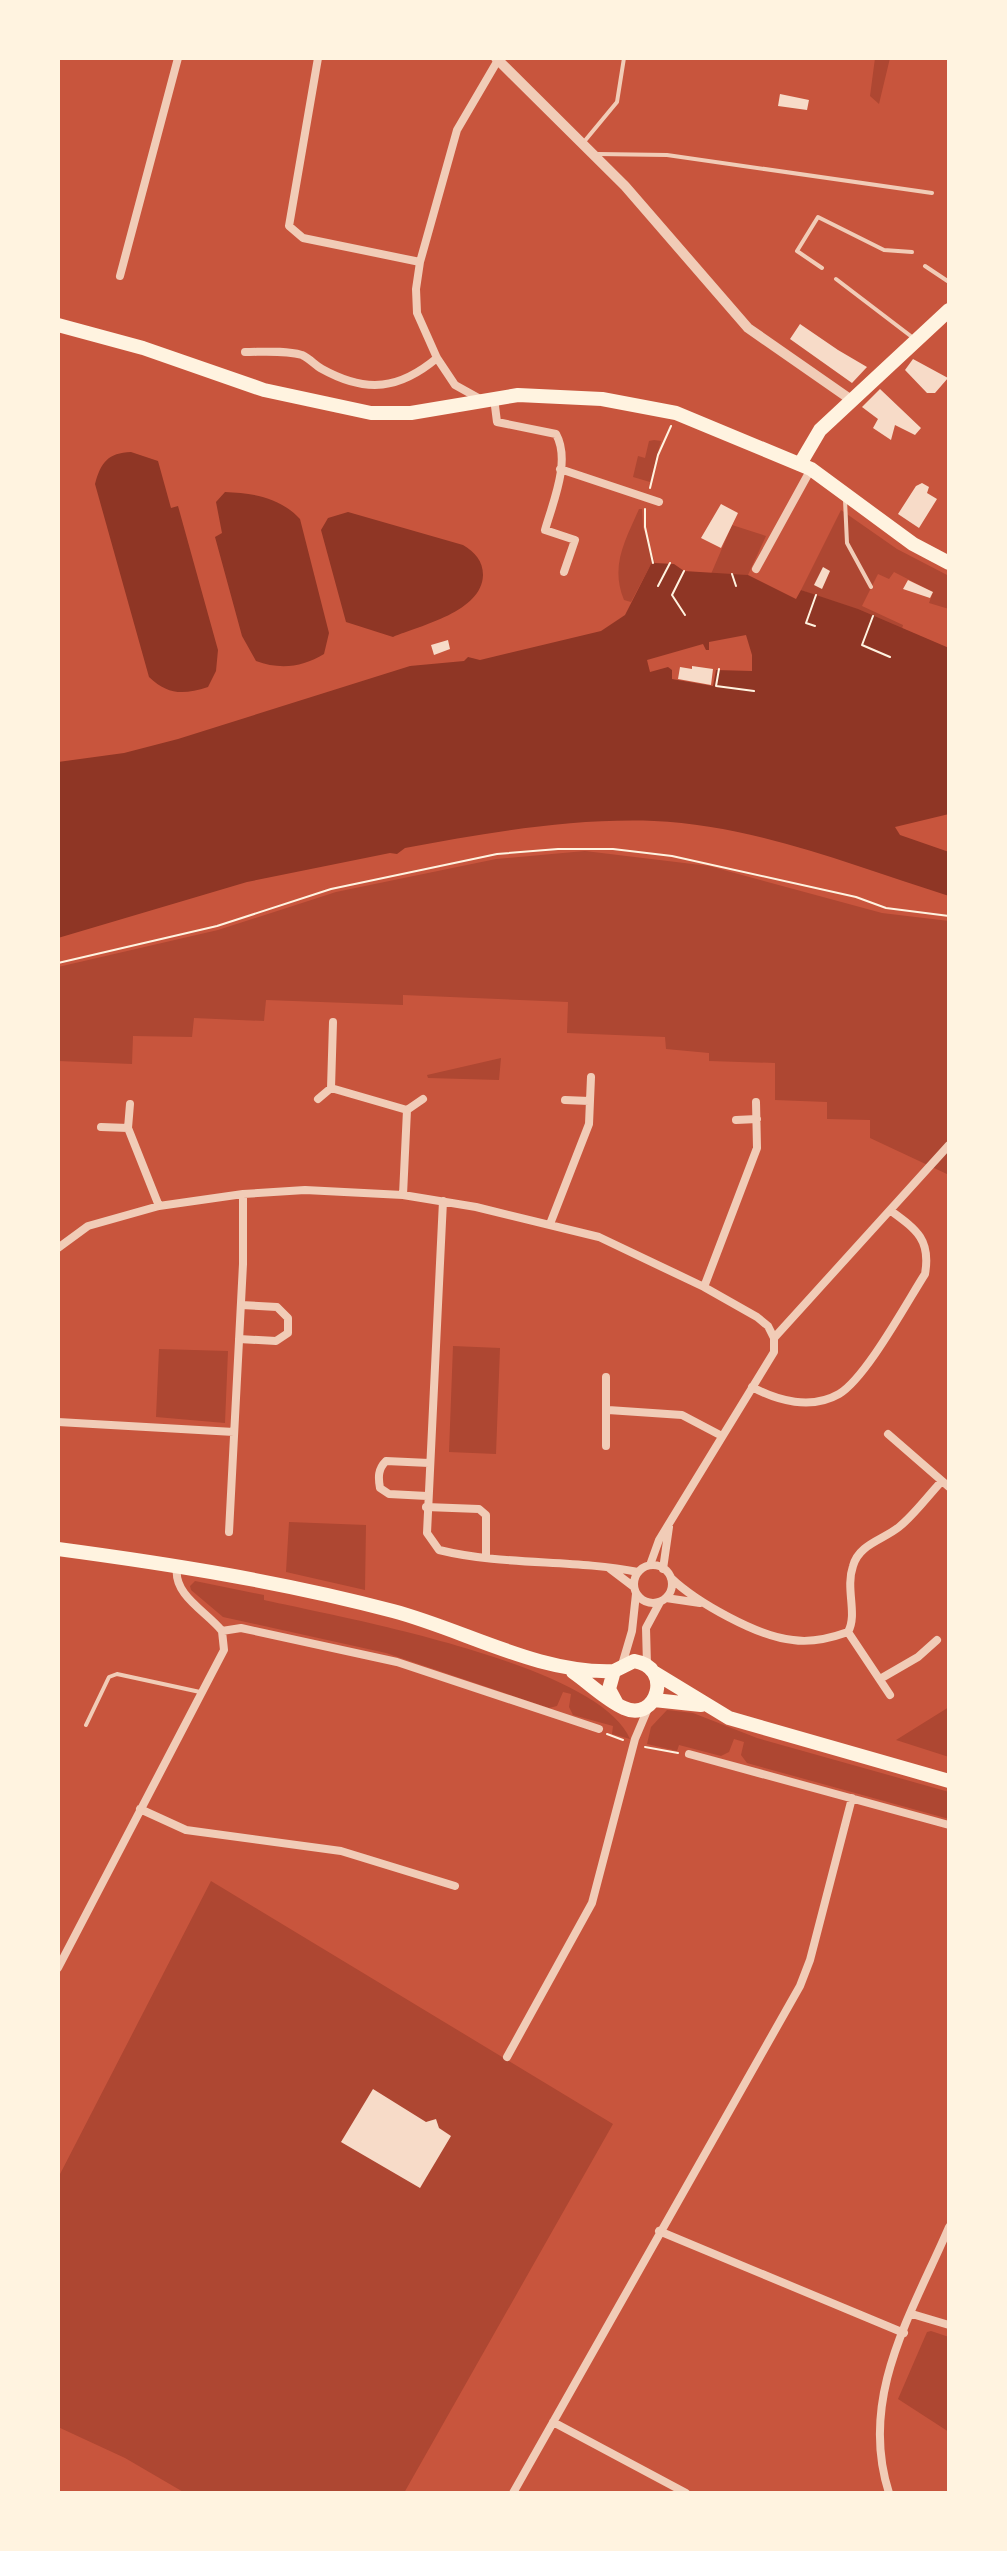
<svg xmlns="http://www.w3.org/2000/svg" width="1007" height="2551" font-family="Jost,sans-serif">
<style>
.green{fill:#ae4732}
.water{fill:#8f3625;fill-rule:evenodd}
.building{fill:#f7dbc8}
.lines{fill:none;stroke-linecap:round;stroke-linejoin:round}
.path{stroke:#fff3e0;stroke-width:2}
.service{stroke:#f1ccb7;stroke-width:4}
.minor{stroke:#f1ccb7;stroke-width:8}
.tertiary{stroke:#f1ccb7;stroke-width:10}
.primary{stroke:#fff3e0;stroke-width:14}
.trunk{stroke:#fff3e0;stroke-width:14}
</style>
<rect width="100%" height="100%" fill="#c8553d"/>
<path class="green" d="M875,58H890L879,104L870,96Z
M654,440L661,441L650,482L633,477L638,456L645,458L649,441Z
M639,509H642L643,527L655,563L651,564L631,602L624,600C610,566 625,541 639,509Z
M841,510L897,549L949,576V609L929,603L933,592L894,572L889,579L878,574L862,606L903,625L902,629L801,590Z
M732,525L766,536L748,575L711,574Z
M585,851L709,866L882,913L949,921V1175L870,1138V1120L827,1119V1102L775,1100V1063L709,1061V1053L666,1049L665,1037L567,1033L568,1002L403,995V1005L266,1000L264,1021L194,1018L192,1037L133,1036L132,1064L58,1061V967L218,930L336,892L496,859Z
M501,1058L499,1080L428,1078L427,1075Z
M453,1346L500,1348L496,1454L449,1452Z
M159,1349L228,1351L225,1423L156,1417Z
M289,1522L366,1525L365,1590L286,1572Z
M195,1581L264,1595V1600C339,1617 598,1663 630,1739L612,1734L613,1726L573,1715L569,1707L571,1694L563,1692L557,1706L549,1708L386,1653L223,1617L191,1590L190,1586Z
M949,1707V1757L896,1740Z
M667,1710L693,1713L757,1738L949,1792V1819L747,1763L741,1755L744,1742L734,1739L729,1752L721,1756L679,1745L677,1751L647,1744L651,1727Z
M211,1881L613,2124L404,2493H185L125,2458L58,2427V2178Z
M931,2331L949,2337V2432L898,2399L927,2332Z"/>
<path class="water" d="M131,452L158,461L171,508L178,506L218,650L216,671L208,687C183,695 168,695 149,677L95,484C101,462 108,453 131,452Z
M225,492C252,493 280,497 300,519L329,633L324,654C303,667 280,670 256,661L242,636L215,537L222,533L216,502Z
M348,512L463,545C475,552 483,561 483,575C482,612 421,625 393,637L346,622L321,530L328,518Z
M655,563L674,564L684,571L748,575L796,599L801,590L858,609L949,648V814L895,827L900,835L949,852V896C854,866 754,825 654,821C571,818 487,833 405,848L397,854L390,853L247,882L58,938V762L124,753L178,739L410,666L464,661L468,657L480,660L601,631L625,615L651,564ZM746,635L752,655V671L716,670L713,686L672,679V670L668,667L650,672L647,660L703,644L706,650H709V642Z"/>
<path class="building" d="M780,94L809,100L807,110L778,106Z
M800,324L838,350L867,367L852,383L790,339Z
M913,359L948,378L935,393H927L905,370Z
M880,389L921,428L915,435L895,425L891,440L873,428L878,419L862,407Z
M922,483L929,487L927,493L937,499L919,528L898,514L916,486Z
M721,504L738,513L721,548L701,538Z
M823,567L830,571L822,589L814,585Z
M908,580L933,592L930,598L903,589Z
M448,640L450,649L434,655L431,645Z
M692,666L713,669L711,685L678,679L680,667L692,669Z
M373,2089L426,2122L436,2119L439,2128L451,2136L420,2188L341,2142Z"/>
<g class="lines">
<path class="path" d="M650,488L658,455L671,426
M645,509V527L653,563
M684,571L672,595L685,615
M732,574L736,586
M658,586L670,563
M873,616L862,645L890,657
M815,626L806,623L816,595
M719,669L716,686L754,691
M58,963L217,926L331,889L497,854L558,849H613L672,856L856,897L886,908L949,916
M607,1734L623,1740
M645,1747L678,1753"/>
<path class="service" d="M583,143L617,102L624,58
M598,154L667,155L932,193
M925,266L949,282
M822,268L797,251L818,217L884,250L912,252
M836,279L912,337
M845,500L847,543L871,587
M86,1725L109,1677L117,1674L200,1692"/>
<path class="minor" d="M318,58L289,226L303,238L420,262
M120,276L178,58
M245,352C263,352 284,350 302,355C309,358 315,365 322,369C367,394 400,389 437,358
M494,398L497,422L556,434C571,461 553,502 545,530L575,540L564,572
M482,400L455,385L437,358L417,313L416,289L420,262L457,130L498,60
M560,469L659,502
M756,569L811,469
M331,1088L407,1110L403,1195
M318,1099L331,1088L333,1022
M565,1100L589,1101
M130,1104L128,1128L159,1206
M407,1110L423,1099
M736,1120L757,1119
M101,1127L128,1128
M443,1201L427,1533L439,1550C504,1566 573,1559 638,1572
M550,1224L589,1124L591,1077
M58,1248L88,1226L159,1206L243,1194L305,1190L403,1195L476,1207L599,1237L704,1287L757,1317L768,1326L774,1338
M704,1287L757,1148L756,1102
M239,1339L276,1341L288,1333V1318L277,1307L241,1305
M752,1387C778,1401 811,1410 839,1394C866,1378 907,1302 925,1274C931,1240 917,1230 891,1211
M608,1410L682,1415L720,1435
M58,1422L234,1432
M888,1434L949,1487
M606,1446V1377
M427,1496L389,1494L380,1488C378,1477 378,1469 386,1461L429,1463
M426,1507L479,1509L486,1515V1558
M229,1532L243,1264V1194
M650,1565L659,1540L774,1352V1338L949,1145
M634 1584a19 19 0 1 1 38 0a19 19 0 1 1-38 0Z
M177,1568C173,1595 207,1612 222,1631
M609,1568L634,1587
M663,1569L669,1527
M671,1578C696,1602 758,1637 793,1640C811,1643 831,1638 848,1632C858,1614 845,1589 853,1566C859,1544 883,1540 899,1527C914,1515 927,1497 941,1482
M666,1598L700,1603
M222,1631L241,1628L397,1662L599,1729
M848,1632L890,1695
M622,1665L632,1631L636,1594
M647,1665L646,1628L660,1602
M880,1679L918,1657L937,1640
M689,1754L949,1825
M140,1809L186,1830L341,1851L455,1886
M58,1968L224,1650L222,1631
M507,2057L592,1903L635,1739L649,1706
M659,2231L904,2333
M912,2314L949,2325
M553,2422L686,2493
M513,2493L800,1986L810,1960L852,1798
M889,2493C858,2397 912,2313 949,2227"/>
<path class="tertiary" d="M496,58L625,186L748,328L850,399"/>
<path class="primary" d="M800,464L820,430L949,310
M58,1549C170,1564 284,1582 393,1611C465,1630 539,1674 614,1671
M573,1672C589,1683 606,1700 624,1708C657,1723 674,1667 634,1661L614,1671L609,1689L617,1704
M655,1673L729,1718L949,1781
M654,1700L701,1705"/>
<path class="trunk" d="M58,325L143,348L264,390L371,413H411L518,395L602,399L676,413L811,469L913,544L949,563"/>
</g>
<rect width="1007" height="2551" fill="none" stroke="#fff3e0" stroke-width="120"/>
</svg>
